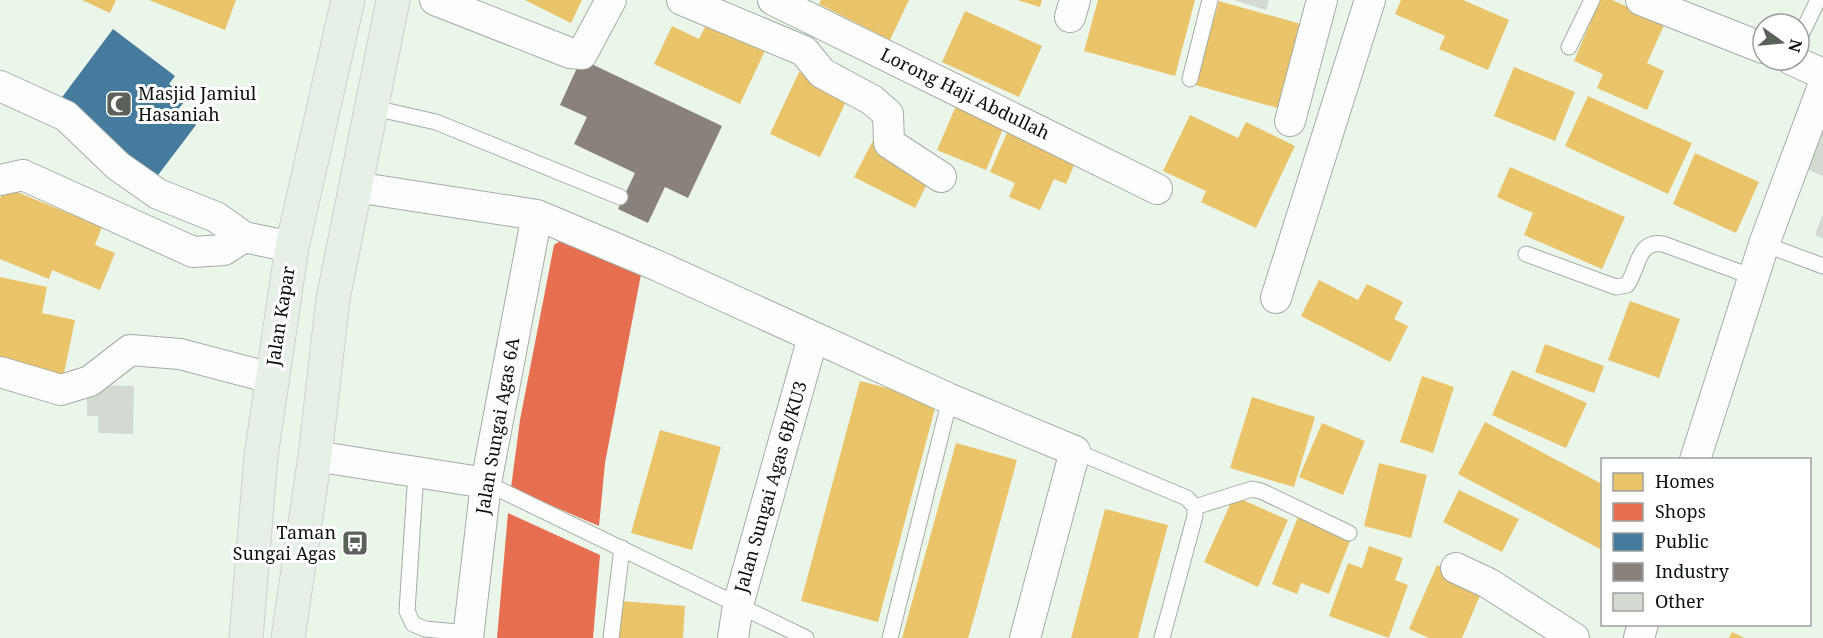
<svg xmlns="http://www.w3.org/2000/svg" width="1823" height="638" font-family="'Noto Serif',serif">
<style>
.homes{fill:#e9c46a}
.shops{fill:#e76f51}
.public{fill:#457b9d}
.industry{fill:#8a817c}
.building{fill:#d2dad2}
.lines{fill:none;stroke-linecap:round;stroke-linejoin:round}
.lane-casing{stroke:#a4aca4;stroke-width:17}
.street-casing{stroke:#a4aca4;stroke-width:32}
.highway-casing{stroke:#ccd1cc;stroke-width:35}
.lane{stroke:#fcfefc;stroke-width:15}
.street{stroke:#fcfefc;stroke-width:30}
.highway{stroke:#e6f0e7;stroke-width:33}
.labels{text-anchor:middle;stroke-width:6;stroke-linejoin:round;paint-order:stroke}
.poi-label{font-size:18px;fill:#0b110b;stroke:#fff;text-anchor:start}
.street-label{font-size:18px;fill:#0b110b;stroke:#fff}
</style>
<rect width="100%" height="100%" fill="#ebf6eb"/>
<path class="homes" d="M82,0H116L110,13Z
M149,0H236L225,30Z
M525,0H582L571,23Z
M821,0H909L890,40L819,4Z
M1017,0H1042L1040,7Z
M1098,0H1195L1175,76L1084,51Z
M1401,0H1463L1509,20L1488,70L1439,49L1445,36L1395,14Z
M1600,0H1612L1665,23L1647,63L1664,71L1647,110L1597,88L1603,74L1574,61Z
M1219,1L1308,26L1285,110L1195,85Z
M965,11L1042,46L1019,97L942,62Z
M711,15L769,42L740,104L654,64L672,26L699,39Z
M1514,67L1575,92L1555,141L1494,116Z
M799,72L849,95L820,157L770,134Z
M1588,96L1692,143L1668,194L1565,146Z
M959,99L1007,119L986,170L937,150Z
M1190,115L1238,138L1246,122L1295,146L1256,228L1201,202L1206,191L1163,171Z
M1010,126L1076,161L1066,184L1054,179L1040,210L1009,197L1015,183L990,172Z
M877,133L937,164L915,208L854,177Z
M1695,153L1759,182L1736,233L1673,204Z
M1510,167L1625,217L1602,269L1524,235L1533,213L1497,197Z
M5,187L102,227L95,245L115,253L100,290L52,270L49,279L0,259V199Z
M0,277L47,287L42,313L75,320L63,378L0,365Z
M1319,280L1358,300L1367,284L1403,302L1394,319L1408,326L1390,362L1301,316Z
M1630,301L1680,319L1659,378L1608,360Z
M1545,344L1604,366L1594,393L1535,372Z
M1512,370L1587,403L1566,448L1492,415Z
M1422,376L1454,387L1433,453L1400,442Z
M860,381L937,401L878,622L801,601Z
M1252,397L1315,417L1294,487L1230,468Z
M1485,422L1602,484V550L1458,474Z
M1322,423L1365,441L1343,495L1299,477Z
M660,430L721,447L692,550L631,533Z
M956,443L1017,460L975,614L968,638H902Z
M1379,463L1427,475L1411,538L1364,526Z
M1459,490L1519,519L1502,552L1443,522Z
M1234,496L1288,520L1258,587L1204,562Z
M1105,509L1168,525L1147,603L1138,638H1071Z
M1299,514L1352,536L1329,594L1301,583L1297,594L1272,584Z
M1369,546L1403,558L1395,580L1408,585L1389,638L1329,616L1348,563L1362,568Z
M1437,565L1484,586L1462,638H1429L1409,629Z
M620,601L685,606L683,638H617Z
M1732,632L1745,638H1729Z"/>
<path class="shops" d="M571,233L643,264L605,463L599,526L511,488L520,420L554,245Z
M508,513L600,555L593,638H497Z"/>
<path class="public" d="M113,29L175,76L169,84L187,98L177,111L196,125L146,191L48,116Z"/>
<path class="industry" d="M581,59L722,126L688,198L665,187L648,223L618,209L635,173L574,144L587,117L560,105Z"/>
<path class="building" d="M1234,0H1269L1266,10Z
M1823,118V176L1804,168Z
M1823,214V239L1815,235Z
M87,385L134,386L133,434L98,433V416H87Z"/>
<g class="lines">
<defs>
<path id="lane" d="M1799,39L1818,0
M1569,47L1592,0
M1190,79L1210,0
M370,107L436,122L620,197
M1764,244L1823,266
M1526,254L1616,287L1627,285C1639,268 1637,240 1663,244L1753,277
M1075,451L1187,498L1195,507V516L1162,638
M416,472L407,611L413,624L425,629L468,633
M486,483L806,638
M1195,507L1252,489L1261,491L1349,533
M611,638L622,548
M890,638L950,399"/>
<path id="street" d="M435,0L570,53L582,54L611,0
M682,0L804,51L822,73L872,100L888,114L889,143L941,177
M773,0L1157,189
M1641,0L1763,48
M1070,17L1075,0
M1792,60L1823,74
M0,86L66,116L118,166L158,194L216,217L244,237L292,247
M1290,121L1322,0
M0,180L23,175L193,252L224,250L244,237
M355,187L537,215L658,266L950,399L1075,451L1025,638
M1276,298L1370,0
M0,372L61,390L90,381L130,350L180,354L271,378
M315,456L486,483
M1695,460L1764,244L1823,86
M1456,568L1488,583L1574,638
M468,638L486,483L537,215
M733,638L738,605L813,337
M1639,638L1643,624"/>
<path id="highway" d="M246,638L261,456L292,247L348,0
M288,638L315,456L333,299L393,0"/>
</defs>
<use href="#lane" class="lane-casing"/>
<use href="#street" class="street-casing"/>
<use href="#highway" class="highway-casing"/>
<use href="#lane" class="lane"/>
<use href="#street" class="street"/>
<use href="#highway" class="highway"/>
</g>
<defs>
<symbol id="mosque-square" viewBox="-11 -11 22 22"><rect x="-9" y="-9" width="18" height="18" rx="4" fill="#596159" stroke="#fff"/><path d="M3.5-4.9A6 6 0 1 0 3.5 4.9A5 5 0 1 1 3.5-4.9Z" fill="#fff"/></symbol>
<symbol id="bus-square" viewBox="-11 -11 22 22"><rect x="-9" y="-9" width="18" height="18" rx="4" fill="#596159" stroke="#fff"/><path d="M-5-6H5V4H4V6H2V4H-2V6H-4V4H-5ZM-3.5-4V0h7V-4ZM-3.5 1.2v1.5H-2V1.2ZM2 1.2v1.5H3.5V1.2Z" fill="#fff"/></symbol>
</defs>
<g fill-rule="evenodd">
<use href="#mosque-square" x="104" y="89" width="30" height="30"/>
<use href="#bus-square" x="340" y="528" width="30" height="30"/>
</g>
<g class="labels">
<g class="poi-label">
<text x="138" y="100">Masjid Jamiul<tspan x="138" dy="21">Hasaniah</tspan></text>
<text x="336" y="539" text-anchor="end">Taman<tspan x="336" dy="21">Sungai Agas</tspan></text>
</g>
<g class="street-label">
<text transform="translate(965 94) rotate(26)" y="6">Lorong Haji Abdullah</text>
<text transform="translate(281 316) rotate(-81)" y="6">Jalan Kapar</text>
<text transform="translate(498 426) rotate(-80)" y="6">Jalan Sungai Agas 6A</text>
<text transform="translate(771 487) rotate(-74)" y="6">Jalan Sungai Agas 6B/KU3</text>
</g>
</g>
<rect x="1601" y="458" width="210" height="168" fill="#ffffff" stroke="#9da09d" stroke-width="1.5"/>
<rect x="1613" y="473" width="30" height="18" fill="#e9c46a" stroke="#9da09d" stroke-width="1.5"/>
<text x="1655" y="488" font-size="18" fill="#0b110b">Homes</text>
<rect x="1613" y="503" width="30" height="18" fill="#e76f51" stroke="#9da09d" stroke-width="1.5"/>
<text x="1655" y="518" font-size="18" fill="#0b110b">Shops</text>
<rect x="1613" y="533" width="30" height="18" fill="#457b9d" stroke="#9da09d" stroke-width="1.5"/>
<text x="1655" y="548" font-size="18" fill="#0b110b">Public</text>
<rect x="1613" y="563" width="30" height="18" fill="#8a817c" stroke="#9da09d" stroke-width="1.5"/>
<text x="1655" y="578" font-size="18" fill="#0b110b">Industry</text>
<rect x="1613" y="593" width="30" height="18" fill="#d2dad2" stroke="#9da09d" stroke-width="1.5"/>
<text x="1655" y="608" font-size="18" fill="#0b110b">Other</text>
<g transform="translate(1781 42) rotate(105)"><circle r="28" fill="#ffffff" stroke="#9da09d" stroke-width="1.5"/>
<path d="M0-4.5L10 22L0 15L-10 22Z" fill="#596159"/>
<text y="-9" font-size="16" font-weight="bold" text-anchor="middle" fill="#0b110b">N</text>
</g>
</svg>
